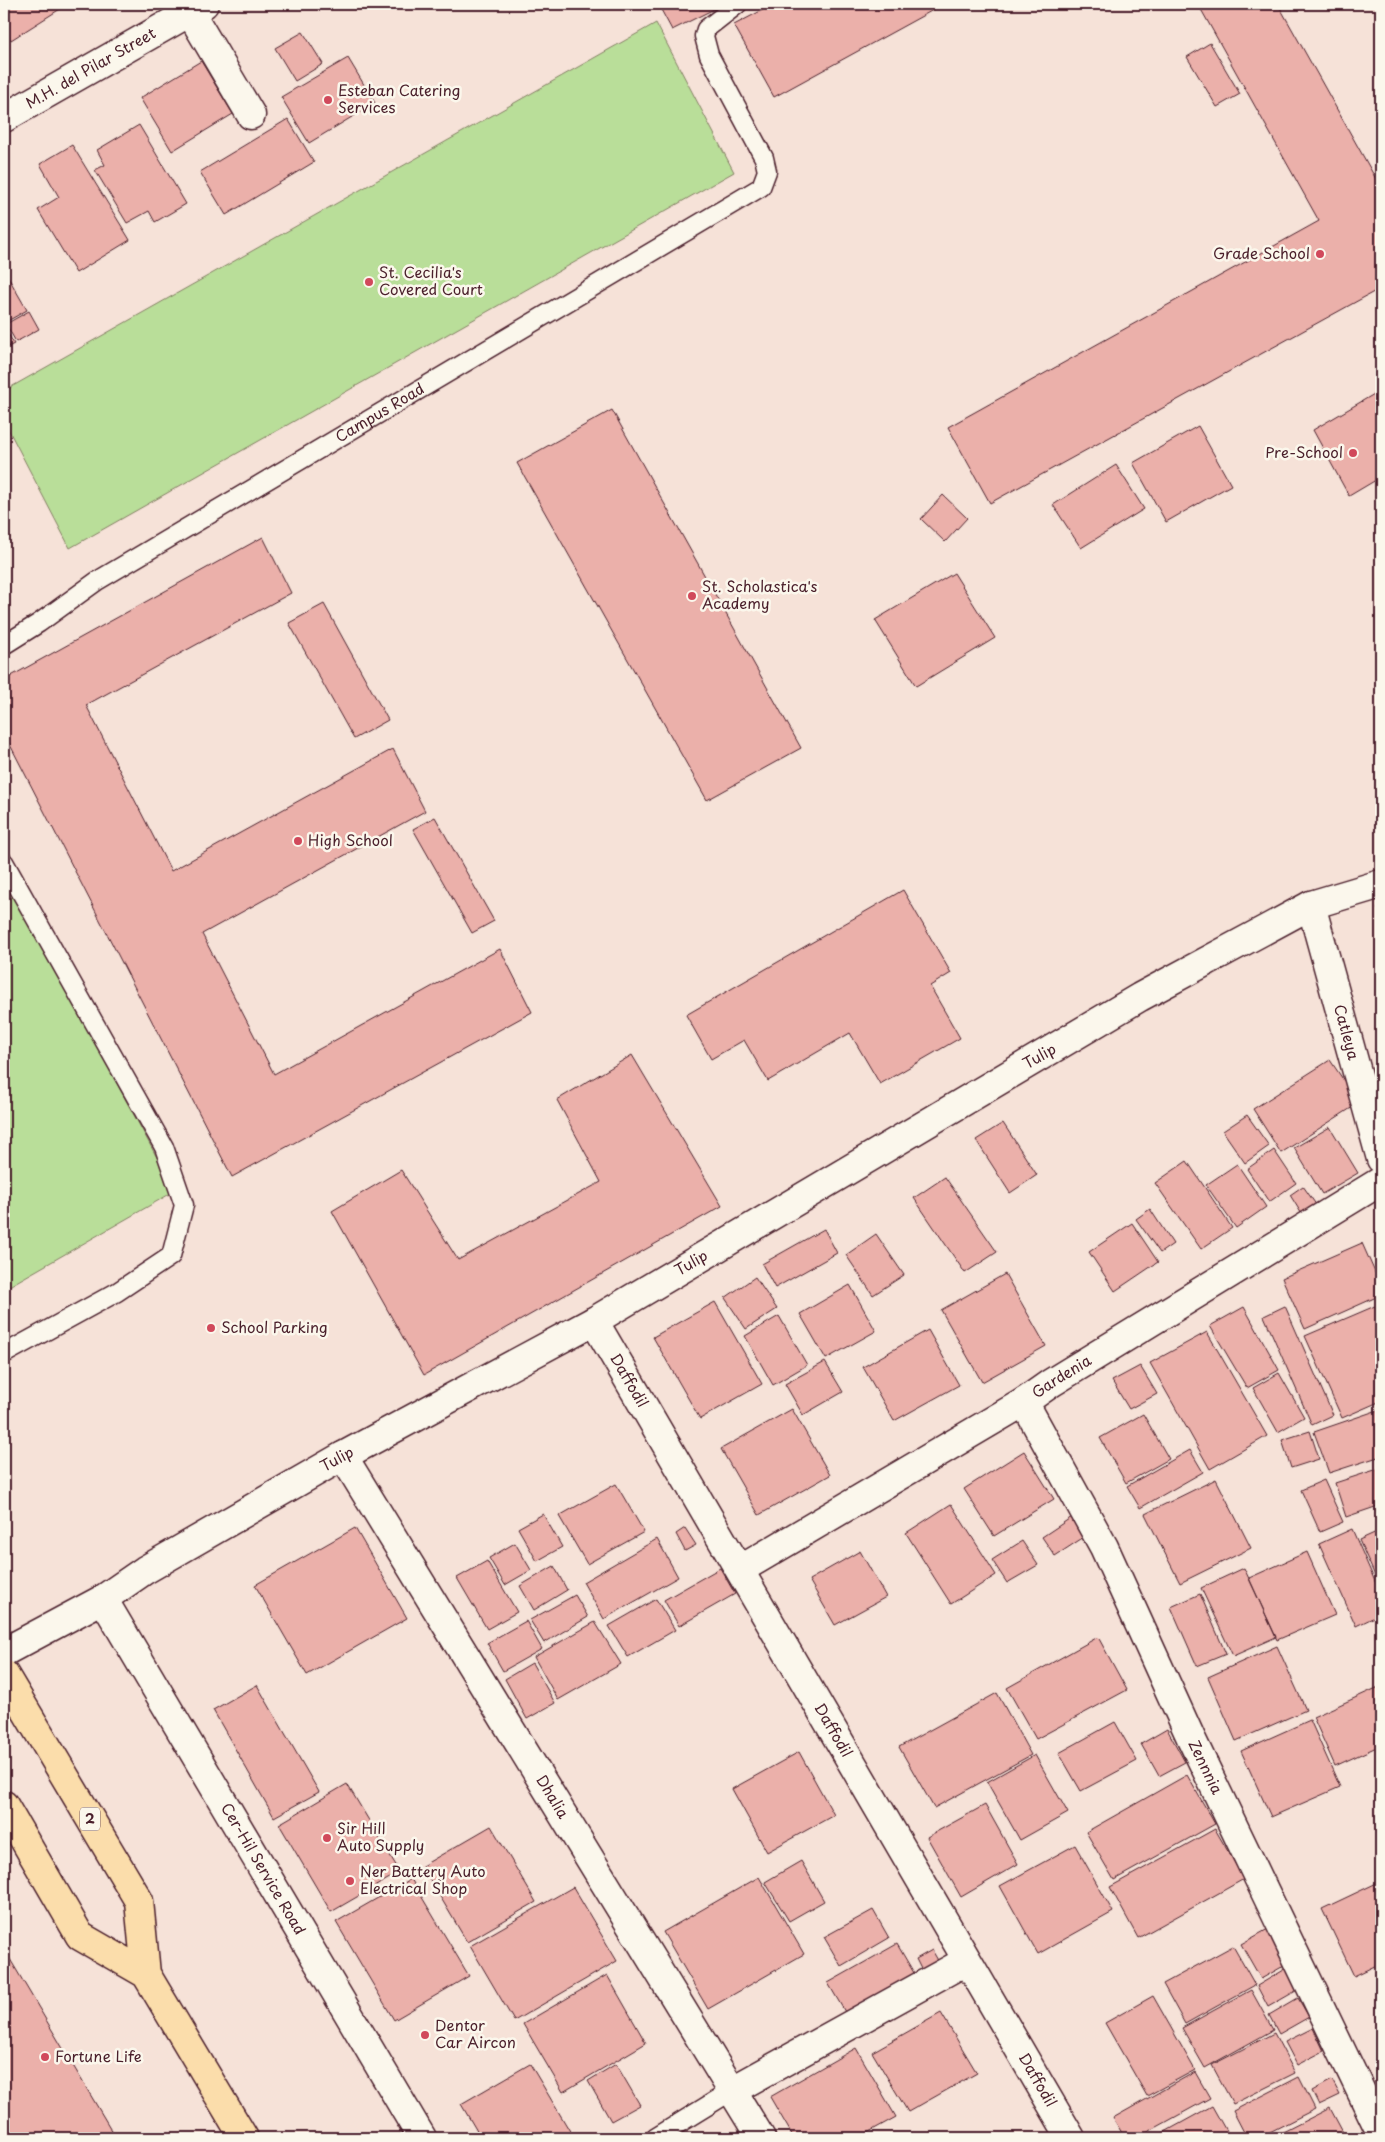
<svg xmlns="http://www.w3.org/2000/svg" width="1385" height="2142" font-family="'Playpen Sans',sans-serif">
<style>
.green{fill:#b9de99;stroke:#827e62}
.building{fill:#ebb0aa;stroke:#4a1f2b}
.lines{fill:none;stroke-linecap:round;stroke-linejoin:round}
.service-casing{stroke:#4a1f2b;stroke-width:21}
.minor-casing{stroke:#4a1f2b;stroke-width:31}
.trunk-casing{stroke:#4a1f2b;stroke-width:31}
.service{stroke:#fbf7ec;stroke-width:18}
.minor{stroke:#fbf7ec;stroke-width:28}
.trunk{stroke:#fbddab;stroke-width:28}
.poi-dot{fill:#d1495b;stroke:#fbf7ec;stroke-width:2}
.labels{text-anchor:middle;stroke-width:5;stroke-linejoin:round;paint-order:stroke}
.shield{fill:#fbf7ec;stroke:#7f6065;stroke-width:1}
.shield-label{font-size:14px;font-weight:bold;fill:#4a1f2b}
.street-label{font-size:15px;fill:#4a1f2b;stroke:#fbf7ec}
.poi-label{font-size:15px;fill:#4a1f2b;stroke:#fbf7ec;text-anchor:start}
</style>
<rect width="100%" height="100%" fill="#f6e2d8"/>
<filter id="ink" filterUnits="userSpaceOnUse"><feTurbulence type="fractalNoise" baseFrequency=".02" numOctaves="2"/><feDisplacementMap in="SourceGraphic" scale="10" xChannelSelector="R" yChannelSelector="G"/><feConvolveMatrix kernelMatrix="1 2 1 2 8 2 1 2 1" color-interpolation-filters="sRGB"/></filter>
<g filter="url(#ink)">
<path class="green" d="M656,23L734,172L70,548L4,421V391Z
M4,874L175,1191L4,1289Z"/>
<path class="building" d="M4,4H68L11,40L4,29Z
M658,4H724L672,30Z
M774,4H944L774,97L734,25Z
M1198,4H1278L1381,188V288L990,503L948,427L1319,221Z
M303,32L323,64L295,81L275,48Z
M1210,43L1240,94L1217,107L1187,57Z
M348,58L375,103L309,143L281,97Z
M201,61L233,114L172,151L140,98Z
M288,119L314,162L226,215L200,172Z
M139,125L186,204L155,222L149,211L127,223L95,170L105,165L97,150Z
M72,145L130,240L76,273L38,210L59,197L40,164Z
M4,270L27,310L4,323Z
M29,311L39,329L16,342L6,324Z
M4,327L14,344L4,349Z
M1381,390V477L1349,496L1313,430Z
M612,410L801,748L707,800L517,463Z
M1198,426L1231,485L1166,522L1133,463Z
M1116,465L1144,509L1081,548L1053,505Z
M943,495L967,518L945,542L921,519Z
M263,537L291,593L86,705L171,871L393,749L425,811L202,934L274,1074L500,949L532,1012L232,1177L4,733V680Z
M954,573L995,638L916,686L875,620Z
M324,604L388,720L354,739L289,623Z
M435,817L494,921L472,933L413,829Z
M903,890L951,973L930,986L960,1038L880,1084L850,1033L768,1081L744,1040L711,1059L686,1015Z
M1381,907V924L1378,908Z
M632,1055L722,1206L424,1375L332,1211L401,1170L458,1260L601,1182L557,1100Z
M1330,1060L1359,1103L1281,1153L1253,1109Z
M1247,1115L1269,1146L1245,1163L1223,1131Z
M1003,1123L1037,1175L1010,1193L976,1140Z
M1330,1127L1358,1173L1322,1194L1294,1148Z
M1274,1150L1296,1183L1269,1202L1247,1169Z
M1187,1161L1232,1228L1201,1249L1155,1183Z
M1237,1164L1266,1207L1236,1228L1206,1185Z
M945,1177L997,1252L965,1273L914,1198Z
M1303,1186L1317,1206L1303,1216L1290,1195Z
M1150,1209L1173,1244L1160,1253L1136,1219Z
M1132,1223L1158,1262L1115,1291L1089,1252Z
M824,1229L837,1253L775,1288L762,1264Z
M876,1234L904,1275L873,1295L846,1255Z
M1362,1243L1381,1286V1295L1305,1329L1282,1278Z
M1005,1274L1046,1346L982,1382L941,1310Z
M755,1277L777,1309L746,1329L725,1298Z
M850,1285L876,1331L826,1359L800,1314Z
M715,1302L762,1384L700,1419L653,1337Z
M1285,1306L1333,1415L1312,1425L1264,1316Z
M1375,1306L1381,1319V1401L1342,1418L1305,1336Z
M1244,1307L1279,1370L1247,1388L1210,1326Z
M779,1316L807,1365L773,1385L745,1336Z
M928,1330L959,1385L894,1421L863,1367Z
M1207,1332L1267,1436L1210,1469L1150,1363Z
M825,1362L843,1392L803,1415L785,1384Z
M1140,1366L1157,1394L1129,1409L1112,1381Z
M1279,1373L1304,1417L1278,1432L1253,1388Z
M792,1409L830,1475L759,1515L721,1449Z
M1381,1409V1456L1329,1473L1314,1432Z
M1143,1414L1169,1459L1126,1483L1100,1438Z
M1310,1431L1319,1459L1291,1468L1282,1440Z
M1190,1450L1203,1472L1140,1508L1127,1486Z
M1024,1451L1054,1499L994,1536L964,1489Z
M1381,1468V1505L1346,1517L1335,1483Z
M1216,1479L1251,1548L1180,1583L1145,1514Z
M1324,1480L1343,1522L1320,1532L1301,1490Z
M616,1484L644,1532L587,1564L559,1516Z
M951,1504L996,1575L951,1604L906,1533Z
M543,1514L562,1547L537,1561L518,1528Z
M1072,1517L1084,1537L1055,1556L1042,1537Z
M355,1528L407,1618L307,1675L255,1585Z
M685,1528L696,1545L685,1551L676,1534Z
M1352,1529L1381,1595V1614L1356,1626L1319,1544Z
M1381,1530V1589L1359,1540Z
M657,1539L678,1577L604,1619L583,1582Z
M1022,1541L1038,1565L1007,1583L992,1560Z
M515,1543L531,1570L505,1585L489,1558Z
M860,1551L886,1597L835,1625L809,1580Z
M1307,1552L1335,1615L1277,1640L1249,1578Z
M487,1561L517,1612L487,1629L457,1578Z
M554,1566L567,1590L534,1610L520,1586Z
M720,1568L735,1594L679,1626L664,1600Z
M1244,1568L1276,1637L1233,1656L1201,1588Z
M1200,1594L1226,1654L1197,1666L1171,1607Z
M575,1595L588,1617L544,1643L530,1620Z
M656,1599L675,1630L628,1657L609,1626Z
M526,1621L542,1649L503,1671L487,1643Z
M595,1622L621,1664L558,1700L534,1657Z
M1098,1637L1127,1690L1036,1739L1007,1688Z
M1277,1646L1306,1710L1236,1741L1208,1677Z
M532,1663L555,1703L527,1719L505,1679Z
M257,1685L319,1792L274,1817L213,1710Z
M1381,1686V1745L1335,1766L1313,1717Z
M997,1693L1031,1755L934,1808L899,1747Z
M1310,1720L1340,1787L1271,1817L1241,1751Z
M1115,1722L1137,1761L1081,1791L1059,1753Z
M1167,1729L1185,1762L1159,1776L1141,1744Z
M799,1752L834,1815L767,1852L732,1789Z
M1035,1755L1068,1813L1020,1840L987,1782Z
M1187,1775L1215,1824L1114,1880L1086,1832Z
M347,1784L400,1872L331,1912L279,1824Z
M985,1805L1018,1864L961,1897L927,1837Z
M491,1826L536,1902L467,1942L422,1866Z
M1215,1829L1244,1879L1138,1938L1110,1887Z
M1075,1845L1113,1912L1038,1954L1000,1886Z
M801,1861L824,1901L789,1921L765,1882Z
M759,1877L804,1954L708,2009L663,1932Z
M411,1879L469,1976L394,2020L336,1922Z
M1381,1881V1963L1354,1976L1322,1909Z
M573,1887L617,1961L514,2021L470,1946Z
M873,1910L889,1938L841,1966L824,1937Z
M1268,1929L1287,1964L1261,1979L1241,1944Z
M897,1944L917,1978L848,2017L828,1983Z
M1233,1946L1255,1985L1185,2024L1163,1984Z
M4,1949L116,2138H13L4,2122Z
M932,1950L943,1969L926,1979L916,1959Z
M1289,1967L1301,1988L1268,2007L1257,1986Z
M607,1975L646,2043L563,2092L523,2024Z
M1251,1990L1273,2030L1205,2068L1182,2028Z
M1153,1996L1195,2070L1147,2096L1105,2023Z
M1298,1998L1309,2017L1279,2034L1269,2015Z
M941,2013L977,2073L908,2112L872,2052Z
M1313,2028L1324,2051L1297,2065L1285,2042Z
M1274,2033L1295,2073L1233,2104L1212,2065Z
M856,2048L896,2117L858,2138H794L770,2097Z
M1381,2062V2073L1377,2064Z
M530,2064L574,2138H481L461,2104Z
M616,2064L640,2105L611,2121L588,2081Z
M1195,2072L1210,2098L1137,2138H1125L1113,2118Z
M1299,2077L1315,2109L1258,2138H1247L1233,2111Z
M1332,2080L1340,2095L1319,2105L1312,2091Z
M1212,2106L1230,2138H1154Z
M1330,2108L1346,2138H1271Z"/>
<g class="lines">
<defs>
<g id="service">
<path id="s1" d="M4,645L39,623L97,581L761,187L767,171L764,158L709,55L704,36L706,29L738,4"/>
<path d="M4,862L164,1147L184,1205L171,1256L117,1292L4,1354"/>
<path d="M655,2138L733,2090"/>
</g>
<g id="minor">
<path d="M190,12L251,115"/>
<path id="s2" d="M4,118L204,4"/>
<path id="s3" d="M1311,905L1381,1159"/>
<path id="s4" d="M594,1321L1071,2138"/>
<path id="s5" d="M1024,1402L1104,1547L1191,1738L1381,2133"/>
<path id="s6" d="M343,1456L761,2138"/>
<path id="s7" d="M741,1569L1024,1402L1051,1383L1381,1181"/>
<path id="s8" d="M103,1599L422,2138"/>
<path id="s9" d="M4,1652L103,1599L145,1570L343,1456L594,1321L1140,997L1311,905L1381,884"/>
<path d="M733,2090L966,1961"/>
</g>
<path id="trunk" d="M4,1674L139,1901L146,1974L244,2138
M4,1805L80,1936L146,1974"/>
</defs>
<use href="#service" class="service-casing"/>
<use href="#minor" class="minor-casing"/>
<use href="#trunk" class="trunk-casing"/>
<use href="#service" class="service"/>
<use href="#minor" class="minor"/>
<use href="#trunk" class="trunk"/>
</g>
</g>
<g class="poi-dot">
<circle cx="328" cy="100" r="5"/>
<circle cx="1320" cy="254" r="5"/>
<circle cx="369" cy="282" r="5"/>
<circle cx="1353" cy="453" r="5"/>
<circle cx="692" cy="596" r="5"/>
<circle cx="298" cy="841" r="5"/>
<circle cx="211" cy="1328" r="5"/>
<circle cx="327" cy="1838" r="5"/>
<circle cx="350" cy="1881" r="5"/>
<circle cx="425" cy="2035" r="5"/>
<circle cx="45" cy="2057" r="5"/>
</g>
<g class="labels">
<rect class="shield" x="80" y="1807.5" width="20" height="23" rx="4"/>
<g class="shield-label">
<text x="90" y="1824">2</text>
</g>
<g class="street-label">
<text dy="5" stroke="none"><textPath href="#s2" startOffset="100">M.H. del Pilar Street</textPath></text>
<text dy="5" stroke="none"><textPath href="#s1" startOffset="442">Campus Road</textPath></text>
<text dy="5" stroke="none"><textPath href="#s3" startOffset="132">Catleya</textPath></text>
<text dy="5" stroke="none"><textPath href="#s9" startOffset="1195">Tulip</textPath></text>
<text dy="5" stroke="none"><textPath href="#s9" startOffset="790">Tulip</textPath></text>
<text dy="5" stroke="none"><textPath href="#s7" startOffset="374">Gardenia</textPath></text>
<text dy="5" stroke="none"><textPath href="#s4" startOffset="69">Daffodil</textPath></text>
<text dy="5" stroke="none"><textPath href="#s9" startOffset="385">Tulip</textPath></text>
<text dy="5" stroke="none"><textPath href="#s4" startOffset="474">Daffodil</textPath></text>
<text dy="5" stroke="none"><textPath href="#s5" startOffset="408">Zennnia</textPath></text>
<text dy="5" stroke="none"><textPath href="#s6" startOffset="400">Dhalia</textPath></text>
<text dy="5" stroke="none"><textPath href="#s8" startOffset="314">Cer-Hil Service Road</textPath></text>
<text dy="5" stroke="none"><textPath href="#s4" startOffset="879">Daffodil</textPath></text>
</g>
<g class="poi-label">
<text x="338" y="96">Esteban Catering<tspan x="338" dy="17">Services</tspan></text>
<text x="1310" y="259" text-anchor="end">Grade School</text>
<text x="379" y="278">St. Cecilia's<tspan x="379" dy="17">Covered Court</tspan></text>
<text x="1343" y="458" text-anchor="end">Pre-School</text>
<text x="702" y="592">St. Scholastica's<tspan x="702" dy="17">Academy</tspan></text>
<text x="308" y="846">High School</text>
<text x="221" y="1333">School Parking</text>
<text x="337" y="1834">Sir Hill<tspan x="337" dy="17">Auto Supply</tspan></text>
<text x="360" y="1877">Ner Battery Auto<tspan x="360" dy="17">Electrical Shop</tspan></text>
<text x="435" y="2031">Dentor<tspan x="435" dy="17">Car Aircon</tspan></text>
<text x="55" y="2062">Fortune Life</text>
</g>
</g>
<rect width="1385" height="2142" fill="none" stroke="#fbf7ec" stroke-width="20"/>
<rect x="10" y="10" width="1365" height="2122" fill="none" stroke="#4a1f2b" stroke-width="2" filter="url(#ink)"/>
</svg>
